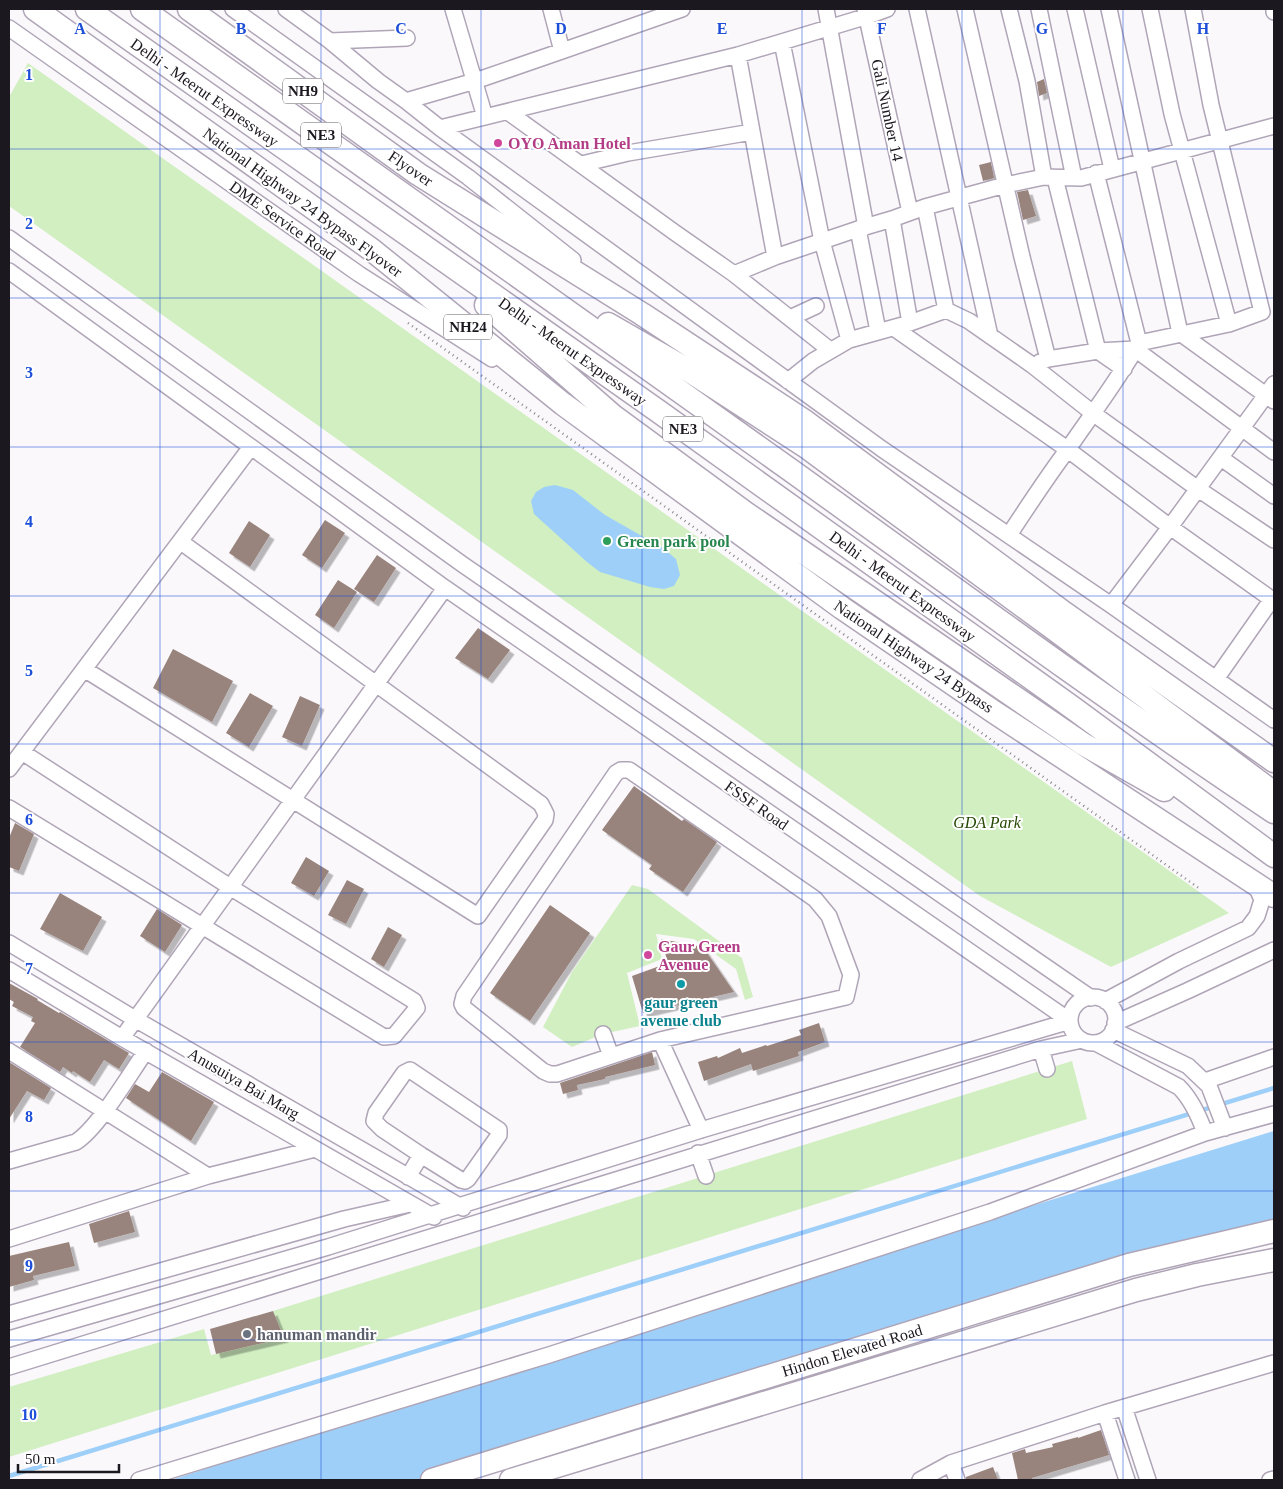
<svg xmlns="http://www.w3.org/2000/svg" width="1283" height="1489" font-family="'Times New Roman',serif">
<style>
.green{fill:#d1efc1}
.water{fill:#9ecff9}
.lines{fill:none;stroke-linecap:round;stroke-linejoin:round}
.stream{stroke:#9ecff9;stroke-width:4.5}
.building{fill:#98847c;filter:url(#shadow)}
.minor-casing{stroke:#afa5b7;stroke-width:18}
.highway-casing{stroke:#afa5b7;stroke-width:25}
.path{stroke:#8a878c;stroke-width:2.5;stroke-dasharray:1 4;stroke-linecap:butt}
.minor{stroke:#fff;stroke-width:15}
.highway{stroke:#fff;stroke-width:22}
.grid{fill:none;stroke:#1d4ed8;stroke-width:1;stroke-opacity:0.55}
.hotel-dot{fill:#d1479c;stroke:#fff;stroke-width:2}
.leisure-dot{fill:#2e9e5b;stroke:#fff;stroke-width:2}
.culture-dot{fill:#0f9aa8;stroke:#fff;stroke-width:2}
.worship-dot{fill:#6b7280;stroke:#fff;stroke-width:2}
.labels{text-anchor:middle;stroke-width:4;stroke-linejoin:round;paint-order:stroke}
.shield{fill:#fff;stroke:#605d62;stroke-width:1}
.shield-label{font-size:15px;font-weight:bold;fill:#1c181f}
.street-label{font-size:16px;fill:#1c181f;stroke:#fff}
.hotel-label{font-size:16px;font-weight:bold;fill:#b23c85;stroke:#fff;text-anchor:start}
.leisure-label{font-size:16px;font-weight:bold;fill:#27864d;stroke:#fff;text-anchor:start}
.park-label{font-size:16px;font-style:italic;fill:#234801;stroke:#fff}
.culture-label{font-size:16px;font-weight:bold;fill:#0d838f;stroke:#fff}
.worship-label{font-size:16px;font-weight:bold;fill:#5b616d;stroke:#fff;text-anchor:start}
.grid-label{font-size:16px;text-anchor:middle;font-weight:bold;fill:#1d4ed8;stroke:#fff;stroke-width:4;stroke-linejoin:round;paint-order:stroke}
</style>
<defs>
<filter id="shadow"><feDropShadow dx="4.5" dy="4.5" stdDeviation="0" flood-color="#0004"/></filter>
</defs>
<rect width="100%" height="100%" fill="#fbf8fc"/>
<path class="green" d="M28,63L1229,913L1111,967L980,896L9,206V97Z
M632,885L648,889L742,958L753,997L745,1000L736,969L694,939L656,934L662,959L627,973L640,1026L603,1034L572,1047L543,1027L572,972Z
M1072,1061L1087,1119L9,1457V1387L204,1329L211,1355L284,1338L273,1311Z"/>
<path class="water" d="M555,485L573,490L605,515L663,548L676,559L680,575L674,586L664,589L650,587L600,572L587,562L534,514L531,501L536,492L544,487Z
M1274,1131V1225L461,1480H171L756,1291Z"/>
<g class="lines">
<path class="stream" d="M9,1476L1274,1088"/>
</g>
<path class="building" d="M1044,79L1047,93L1039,96L1037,82Z
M991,162L994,178L983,181L979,165Z
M1028,190L1036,216L1023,220L1017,192Z
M325,520L345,533L322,568L302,555Z
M249,521L270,535L250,567L229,553Z
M377,555L396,568L374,602L354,589Z
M338,580L357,592L334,628L315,615Z
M478,628L510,650L488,679L455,658Z
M173,649L233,681L212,722L153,688Z
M250,693L273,706L249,747L226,733Z
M300,696L320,705L302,746L282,737Z
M634,786L682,821L684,819L717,842L683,892L649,869L652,865L602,830Z
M15,823L34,834L19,871L9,867V838Z
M306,857L329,871L314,896L291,883Z
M347,880L364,889L346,924L328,915Z
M60,893L102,917L83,951L40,929Z
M550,905L590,933L530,1021L490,993Z
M157,909L182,925L165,952L140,936Z
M388,927L402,935L384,967L371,959Z
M661,939L703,947L734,992L643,1013L632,976L668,963Z
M9,983L38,999L37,1000L59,1013L60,1012L129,1053L119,1069L104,1060L90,1082L73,1071L72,1073L63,1067L60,1072L20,1047L35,1023L31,1021L33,1017L12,1006L14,1002L9,999Z
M819,1023L825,1042L798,1052L799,1056L753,1071L751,1064L704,1081L698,1062L717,1056L718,1058L740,1048L742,1053L766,1045L767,1046L801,1035L799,1030Z
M652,1052L655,1065L605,1077V1079L577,1085L578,1090L563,1094L560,1083Z
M9,1062L51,1088L44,1100L27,1091L9,1119Z
M162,1072L214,1102L191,1141L126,1098L135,1084L149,1092Z
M129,1211L135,1232L94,1243L89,1224Z
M69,1242L75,1266L33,1276L34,1280L9,1287V1256Z
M273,1311L284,1338L216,1354L210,1329Z
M1101,1430L1109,1455L1032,1478L1033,1480H1018L1012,1453L1025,1449L1026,1453L1053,1447L1052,1444L1078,1437V1438Z
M993,1467L998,1480H966V1477Z"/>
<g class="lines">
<defs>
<path id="minor" d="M233,9L468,177L573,260
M286,9L330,41L378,81L406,101L440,128L882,449L1111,605L1274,720
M453,9L485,117
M551,9L562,51
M826,9L866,227
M865,9L910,212
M917,9L990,336
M965,9L1022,257L1048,359
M1009,9L1027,81L1044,177
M1039,9L1074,178
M1075,9L1112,169
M1109,9L1180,333L1274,401
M1150,9L1172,114L1229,324
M1274,9V12
M9,28L359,274L492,359
M330,41L407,38
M782,42L822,241L849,340
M738,55L775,257
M406,101L475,81L562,51L682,9
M508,112L674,232L734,274L830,350
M440,128L738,55L868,16L887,9
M582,164L628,153L752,132
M1055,178L1098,351L1135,349L1274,452
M925,207L946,310
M892,219L910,323
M858,229L878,331
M9,238L462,564L1091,998
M9,271L445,588L1070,1021
M734,274L775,257L858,229L892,219L925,207L1005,185L1044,177L1081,178L1274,126
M790,318L816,306
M894,328L1067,449L1170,527L1274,601
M1139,343L1229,324L1262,312L1211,105L1193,9
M1040,362L1048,359L1098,351L1124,369
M788,381L813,361L849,340L910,323L946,310L969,321L1032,365L1094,414L1198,489L1274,540
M1221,458L1274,496
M1009,535C1028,506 1047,477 1068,449C1092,414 1118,380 1139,343L1096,173
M1111,605L1170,527L1274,384
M84,669L478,916L545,820L546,814L541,804L181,542
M1216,679L1272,599
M9,769L251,447
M621,770H629L815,899L829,916L851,975L846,997L660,1040L557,1074H550L543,1071L464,1008L462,1004L464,996L616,773Z
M9,808L384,1037L394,1036L417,1008L414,1001L230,887L22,752
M9,943L135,1019L463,1208
M9,970L122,1038L434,1217
M1070 1020a23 23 0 1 1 46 0a23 23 0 1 1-46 0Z
M1105,1001L1179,961L1248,928L1257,916L1262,900L1255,883
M1115,1023L1187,991L1274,950
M1113,1030L1188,1066L1209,1086L1225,1128
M603,1034L611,1056
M122,1038L445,588
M660,1040L701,1130
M1096,1043L1179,1087C1191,1099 1199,1116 1205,1133
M1041,1049L1047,1069
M9,1051L208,1176
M1205,1081L1274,1057
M698,1153L706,1176
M9,1161L76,1142C99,1127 129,1075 146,1051
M408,1177L421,1155L461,1180L465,1181L468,1179L499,1135V1130L410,1070L404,1073L376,1113L374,1121L382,1129L421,1155
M9,1239L208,1176L315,1149
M9,1314L344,1219L410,1204
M9,1339L328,1247L701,1130L1070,1021
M9,1367C352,1259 696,1153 1041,1049L1082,1040
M1124,1407L1148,1480
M1105,1413L1127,1480
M951,1463L957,1480
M139,1480L549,1355L990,1212L1205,1133L1274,1114
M920,1480L951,1463L1105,1413L1274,1363
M1270,1480L1274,1479"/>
<path id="highway" d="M35,9L372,250L563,404L842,608L994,712L1274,896
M87,9L658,411L1073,708L1274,856
M142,9C360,163 578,319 796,474C954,588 1112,704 1274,812
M189,9L418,174L642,314L806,422L1063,612L1274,761
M486,305L612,415L747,514L1083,744L1164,790
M608,324L688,370L805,446L1054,629L1274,793
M432,1480L1129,1265L1274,1231
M511,1480L1136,1290L1197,1275L1274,1260"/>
</defs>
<use href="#minor" class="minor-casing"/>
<use href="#highway" class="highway-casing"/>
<path class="path" d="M408,323L1200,889"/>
<use href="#minor" class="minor"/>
<use href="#highway" class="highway"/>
</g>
<path class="grid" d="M160,9V1480M321,9V1480M481,9V1480M642,9V1480M802,9V1480M962,9V1480M1123,9V1480M9,149H1274M9,298H1274M9,447H1274M9,596H1274M9,744H1274M9,893H1274M9,1042H1274M9,1191H1274M9,1340H1274"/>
<g class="hotel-dot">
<circle cx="498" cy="143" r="5"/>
<circle cx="648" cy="955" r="5"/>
</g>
<circle class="leisure-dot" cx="607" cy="541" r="5"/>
<circle class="culture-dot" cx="681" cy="984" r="5"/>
<circle class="worship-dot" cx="247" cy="1334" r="5"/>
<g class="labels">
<g class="shield">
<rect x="283" y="78.5" width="40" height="25" rx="4"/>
<rect x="301" y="122.5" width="40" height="25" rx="4"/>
<rect x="444" y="314.5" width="48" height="25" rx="4"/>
<rect x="663" y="416.5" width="40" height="25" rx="4"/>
</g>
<g class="shield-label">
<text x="303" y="96">NH9</text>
<text x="321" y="140">NE3</text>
<text x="468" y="332">NH24</text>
<text x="683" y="434">NE3</text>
</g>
<g class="street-label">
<text transform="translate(205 92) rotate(35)" y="6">Delhi - Meerut Expressway</text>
<text transform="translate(888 110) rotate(78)" y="6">Gali Number 14</text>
<text transform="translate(411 168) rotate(34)" y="6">Flyover</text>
<text transform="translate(303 202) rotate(36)" y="6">National Highway 24 Bypass Flyover</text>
<text transform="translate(283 220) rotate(35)" y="6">DME Service Road</text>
<text transform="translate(573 351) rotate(35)" y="6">Delhi - Meerut Expressway</text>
<text transform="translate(903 586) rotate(36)" y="6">Delhi - Meerut Expressway</text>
<text transform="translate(914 656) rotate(34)" y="6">National Highway 24 Bypass</text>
<text transform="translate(757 805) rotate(35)" y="6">FSSF Road</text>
<text transform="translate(244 1083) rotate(30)" y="6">Anusuiya Bai Marg</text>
<text transform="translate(852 1350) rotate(-17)" y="6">Hindon Elevated Road</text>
</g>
<g class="hotel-label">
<text x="508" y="149">OYO Aman Hotel</text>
<text x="658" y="952">Gaur Green<tspan x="658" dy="18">Avenue</tspan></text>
</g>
<g class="leisure-label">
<text x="617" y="547">Green park pool</text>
</g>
<g class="park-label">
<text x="987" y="828">GDA Park</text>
</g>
<g class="culture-label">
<text x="681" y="1008">gaur green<tspan x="681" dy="18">avenue club</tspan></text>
</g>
<g class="worship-label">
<text x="257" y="1340">hanuman mandir</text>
</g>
</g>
<g class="grid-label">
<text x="80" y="34">A</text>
<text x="241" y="34">B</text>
<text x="401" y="34">C</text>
<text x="561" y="34">D</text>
<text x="722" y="34">E</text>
<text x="882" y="34">F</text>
<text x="1042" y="34">G</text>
<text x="1203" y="34">H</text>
<text x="29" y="80">1</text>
<text x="29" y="229">2</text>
<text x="29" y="378">3</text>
<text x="29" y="527">4</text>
<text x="29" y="676">5</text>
<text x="29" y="825">6</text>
<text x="29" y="974">7</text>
<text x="29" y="1122">8</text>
<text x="29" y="1271">9</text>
<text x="29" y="1420">10</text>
</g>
<rect width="1283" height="1489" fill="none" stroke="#1c181f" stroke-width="20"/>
<path d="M18 1464v8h101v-8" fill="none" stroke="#1c181f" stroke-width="2.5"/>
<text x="25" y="1464" font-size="15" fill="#1c181f" stroke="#ffffff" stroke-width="4" paint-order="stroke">50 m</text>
</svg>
